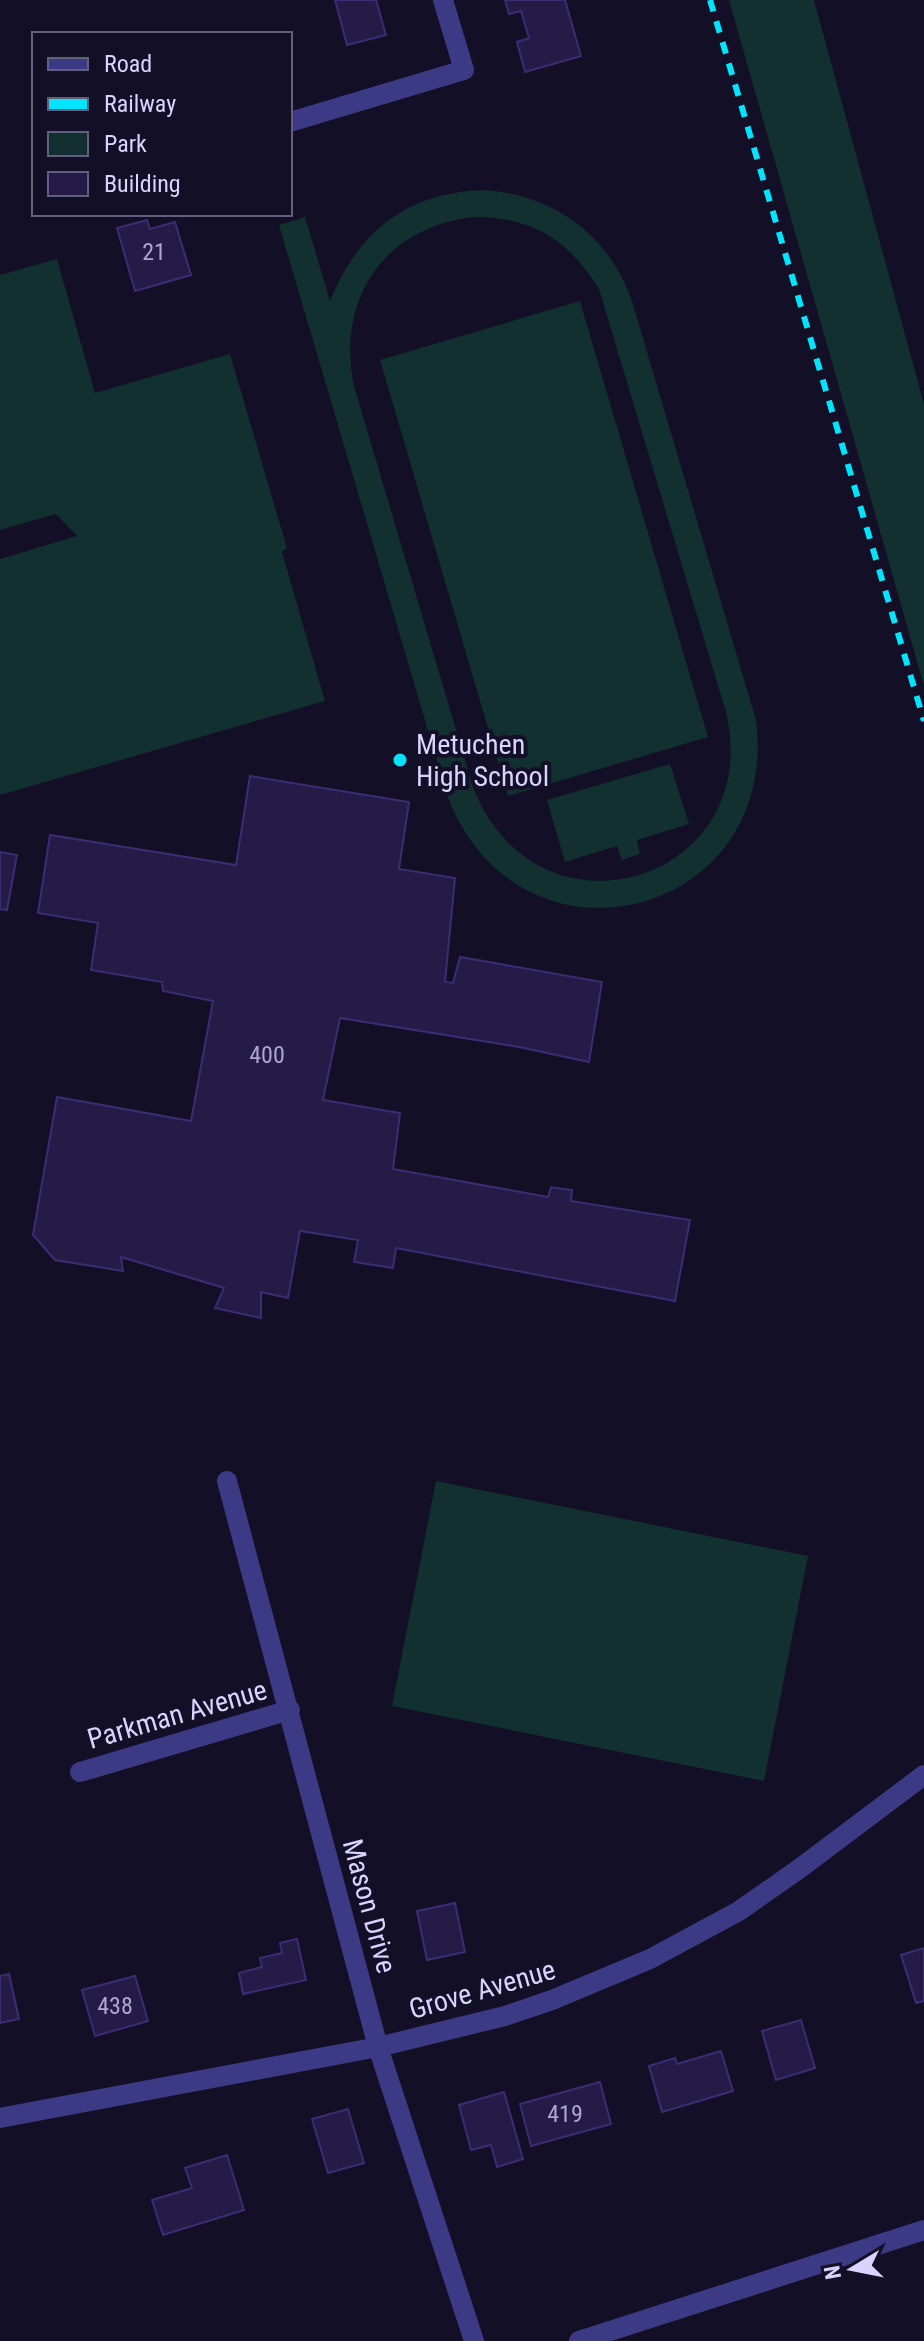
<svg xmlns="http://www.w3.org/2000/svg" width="924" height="2341" font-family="'Roboto Condensed',sans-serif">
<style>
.green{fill:#12302f;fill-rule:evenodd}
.building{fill:#241b47;stroke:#3b2d73;stroke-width:2}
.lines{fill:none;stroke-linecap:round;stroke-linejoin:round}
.minor{stroke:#3d3a85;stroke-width:20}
.rail{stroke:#00e5ff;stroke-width:6;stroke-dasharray:12 10;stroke-linecap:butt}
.poi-dot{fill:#00e5ff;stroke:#130f26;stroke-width:3}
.labels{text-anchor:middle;stroke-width:8;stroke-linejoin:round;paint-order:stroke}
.number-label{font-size:24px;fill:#aca6d1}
.poi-label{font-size:28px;fill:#d9d4ff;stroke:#130f26;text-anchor:start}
.street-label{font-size:28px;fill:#d9d4ff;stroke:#130f26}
</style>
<rect width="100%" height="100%" fill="#130f26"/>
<path class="green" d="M729,0H814L924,404V686Z
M483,190C552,194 609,234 632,301L756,720C781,921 517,983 447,795L279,225L305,217L330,301C358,232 406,193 483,190ZM474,217C532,217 569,240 599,289L726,712C766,882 537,952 473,787L354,386C336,299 384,227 474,217Z
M57,259L95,393L230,354L287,548L282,552L325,701L0,795V559L77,536L56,514L0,530V275Z
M580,301L708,737L508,796L380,360Z
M670,764L689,824L637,840L640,854L622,860L617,846L565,862L547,800Z
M436,1481L808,1556L764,1781L392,1706Z"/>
<path class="building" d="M335,0H376L386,35L347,45Z
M505,0H565L581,56L525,72L517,42L529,38L521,11L509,14Z
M147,220L150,229L175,222L191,275L135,291L117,228Z
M250,776L409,802L399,869L455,878L445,982L453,983L460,957L602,982L589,1062L519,1047L340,1018L323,1100L400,1113L393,1169L548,1197L551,1187L572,1190L571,1201L690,1220L675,1301L396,1248L393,1268L354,1262L358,1240L300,1231L288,1298L261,1292V1318L215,1308L224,1288L121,1257L123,1271L55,1260L33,1235L57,1097L191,1121L213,1001L163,991L162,982L91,970L98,923L38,913L50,835L236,865Z
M0,852L17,855L7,910L0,909Z
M455,1903L465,1952L427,1960L417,1911Z
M297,1939L306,1980L243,1994L239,1973L262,1967L260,1958L282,1953L280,1943Z
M924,1948V2001L916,2003L901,1955Z
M9,1974L19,2019L0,2023V1976Z
M135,1976L148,2021L95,2036L82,1990Z
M801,2020L815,2068L776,2080L762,2031Z
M721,2051L733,2091L662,2112L649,2066L675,2058L677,2064Z
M600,2082L611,2124L531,2146L520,2104Z
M504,2092L523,2159L497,2167L491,2145L471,2150L459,2105Z
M348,2109L364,2163L328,2173L312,2119Z
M227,2155L244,2210L163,2235L152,2200L192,2188L185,2168Z"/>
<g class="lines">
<path class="minor" d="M290,122L464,70L443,0
M227,1481L378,2047L474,2341
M80,1772L290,1710
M0,2118L378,2047L505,2016L552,2000L650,1959L739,1911L799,1869L924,1775
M579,2341L924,2230"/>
<path class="rail" d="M710,0L924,721"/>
</g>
<circle class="poi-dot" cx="400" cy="760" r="8"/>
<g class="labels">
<g class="number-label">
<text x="154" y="260">21</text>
<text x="267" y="1063">400</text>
<text x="115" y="2014">438</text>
<text x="565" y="2122">419</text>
</g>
<g class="poi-label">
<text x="416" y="754">Metuchen<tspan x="416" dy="32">High School</tspan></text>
</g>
<g class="street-label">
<text transform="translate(177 1714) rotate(-16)" y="10">Parkman Avenue</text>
<text transform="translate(370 1906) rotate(75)" y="10">Mason Drive</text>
<text transform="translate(482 1989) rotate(-16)" y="10">Grove Avenue</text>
</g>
</g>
<rect x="32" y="32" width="260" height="184" fill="#130f26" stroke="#625e7d" stroke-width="2"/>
<rect x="48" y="58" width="40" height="12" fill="#3d3a85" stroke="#625e7d" stroke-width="2"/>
<text x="104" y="72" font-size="24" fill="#d9d4ff">Road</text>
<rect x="48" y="98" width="40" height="12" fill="#00e5ff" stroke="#625e7d" stroke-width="2"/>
<text x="104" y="112" font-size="24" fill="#d9d4ff">Railway</text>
<rect x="48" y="132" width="40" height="24" fill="#12302f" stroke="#625e7d" stroke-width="2"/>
<text x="104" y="152" font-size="24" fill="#d9d4ff">Park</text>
<rect x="48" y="172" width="40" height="24" fill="#241b47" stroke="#625e7d" stroke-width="2"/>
<text x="104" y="192" font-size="24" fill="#d9d4ff">Building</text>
<g transform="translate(852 2269) rotate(260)" stroke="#130f26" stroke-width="6" paint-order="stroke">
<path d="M0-6L14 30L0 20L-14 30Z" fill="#d9d4ff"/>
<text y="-12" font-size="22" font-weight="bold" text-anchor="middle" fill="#d9d4ff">N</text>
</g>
</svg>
